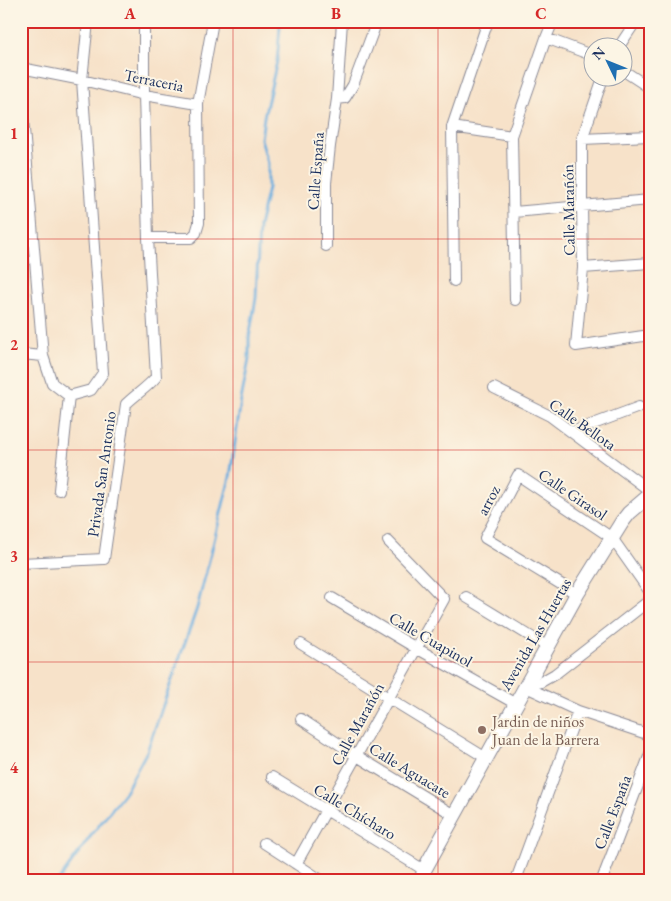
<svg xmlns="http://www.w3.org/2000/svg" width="671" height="901" font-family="'EB Garamond',serif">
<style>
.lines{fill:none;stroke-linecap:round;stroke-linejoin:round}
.stream{stroke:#69acde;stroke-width:3}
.minor-casing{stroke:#898894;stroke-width:12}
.tertiary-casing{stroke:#898894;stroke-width:16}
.minor{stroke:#fff;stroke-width:10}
.tertiary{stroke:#fff;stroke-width:14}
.grid{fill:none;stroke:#d62828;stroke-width:1;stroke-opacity:0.55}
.education-dot{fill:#8d6e63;stroke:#fcf5e5;stroke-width:2}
.labels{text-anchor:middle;stroke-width:4;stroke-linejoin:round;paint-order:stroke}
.street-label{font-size:16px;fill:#1b2f5e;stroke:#fcf5e5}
.education-label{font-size:16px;fill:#785e54;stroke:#fcf5e5;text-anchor:start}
.neatline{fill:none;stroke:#d62828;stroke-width:2}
.grid-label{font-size:16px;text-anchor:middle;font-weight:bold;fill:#d62828}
</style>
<rect width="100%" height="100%" fill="#fcf5e5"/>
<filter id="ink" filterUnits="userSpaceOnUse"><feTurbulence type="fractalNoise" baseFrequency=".02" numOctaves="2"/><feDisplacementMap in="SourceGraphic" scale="10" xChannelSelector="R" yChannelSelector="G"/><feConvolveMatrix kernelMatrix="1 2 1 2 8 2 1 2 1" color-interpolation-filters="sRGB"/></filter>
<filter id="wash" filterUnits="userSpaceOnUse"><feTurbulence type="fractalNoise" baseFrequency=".0096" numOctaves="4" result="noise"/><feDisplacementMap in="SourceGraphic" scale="20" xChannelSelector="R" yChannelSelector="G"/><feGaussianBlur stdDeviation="1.12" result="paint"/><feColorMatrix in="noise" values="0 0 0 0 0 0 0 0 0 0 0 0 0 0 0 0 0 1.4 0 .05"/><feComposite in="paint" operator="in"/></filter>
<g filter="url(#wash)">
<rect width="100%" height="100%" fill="#f7e2c9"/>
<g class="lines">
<path class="stream" d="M59,880L90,837L125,792L147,751L197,608L211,553L230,477L241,400L249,359V338L256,298L259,226L268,188V163L261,139L264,117L277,61L280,27L278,21"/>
</g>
</g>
<g filter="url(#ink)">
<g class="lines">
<defs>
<path id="minor" d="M546,38L594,56
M618,48L636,21
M21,68L82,80L144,95L198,104
M22,69L23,117L43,356L52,383L69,396L91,390L103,373L82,80L88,21
M624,71L650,88
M603,78L582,139V205L583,268L576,346L650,335
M337,99L345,98L353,85L374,29
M452,127L512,136
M582,139L650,136
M514,212L650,200
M148,238H191L196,233L199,223L198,104L213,21
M326,246V183L330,146L337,99L342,21
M583,268L650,263
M454,281L452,127L488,21
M515,300L512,136L546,38L553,21
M21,354L43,356
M494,388L550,416L650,491
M572,432L639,407
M59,490L69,396
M21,563L104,559L126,404C136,394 147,388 156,377L148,238L144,95V21
M577,594L485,538L518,475L612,538L650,592
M466,597L548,647
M332,598L416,648L516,704
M301,644L486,758
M526,687L541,682L555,674L650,600
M526,687L578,711L650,735
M301,719L357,756L454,815
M272,777L424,870
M264,843L321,880
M296,864L444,599L388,541
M516,880L578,711
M602,880L650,754"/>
<path id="tertiary" d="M422,880L424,870L577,594L622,522L629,513L650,495"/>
</defs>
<use href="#minor" class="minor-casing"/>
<use href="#tertiary" class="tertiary-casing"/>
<use href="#minor" class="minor"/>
<use href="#tertiary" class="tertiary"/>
</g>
</g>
<path class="grid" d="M233,21V880M438,21V880M21,239H650M21,450H650M21,662H650"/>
<circle class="education-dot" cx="482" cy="730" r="5"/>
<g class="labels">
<g class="street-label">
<text transform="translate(154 80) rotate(11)" y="6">Terraceria</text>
<text transform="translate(315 171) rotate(-86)" y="6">Calle España</text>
<text transform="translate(568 210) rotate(-91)" y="6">Calle Marañón</text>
<text transform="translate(583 424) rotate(35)" y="6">Calle Bellota</text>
<text transform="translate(101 474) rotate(-82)" y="6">Privada San Antonio</text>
<text transform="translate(573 494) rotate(34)" y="6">Calle Girasol</text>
<text transform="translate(488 500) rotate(-62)" y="6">arroz</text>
<text transform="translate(535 634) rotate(-60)" y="6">Avenida Las Huertas</text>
<text transform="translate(431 639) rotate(30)" y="6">Calle Cuapinol</text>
<text transform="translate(357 724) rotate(-61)" y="6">Calle Marañón</text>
<text transform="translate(410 770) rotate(31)" y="6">Calle Aguacate</text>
<text transform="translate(355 811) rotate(31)" y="6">Calle Chícharo</text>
<text transform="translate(612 812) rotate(-69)" y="6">Calle España</text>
</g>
<g class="education-label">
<text x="492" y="727">Jardin de niños<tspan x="492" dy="18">Juan de la Barrera</tspan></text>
</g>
</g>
<rect width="671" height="901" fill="none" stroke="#fcf5e5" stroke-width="55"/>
<g transform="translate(608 62) rotate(313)"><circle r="24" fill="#fcf5e5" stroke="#a2a6af"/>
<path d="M0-4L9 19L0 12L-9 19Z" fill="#1f6fb2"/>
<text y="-8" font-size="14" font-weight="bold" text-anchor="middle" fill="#1b2f5e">N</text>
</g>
<rect x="28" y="28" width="616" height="846" class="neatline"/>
<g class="grid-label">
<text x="130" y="19">A</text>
<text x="336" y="19">B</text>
<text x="541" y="19">C</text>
<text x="14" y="139">1</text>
<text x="14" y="350">2</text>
<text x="14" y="562">3</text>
<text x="14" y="773">4</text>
</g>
</svg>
